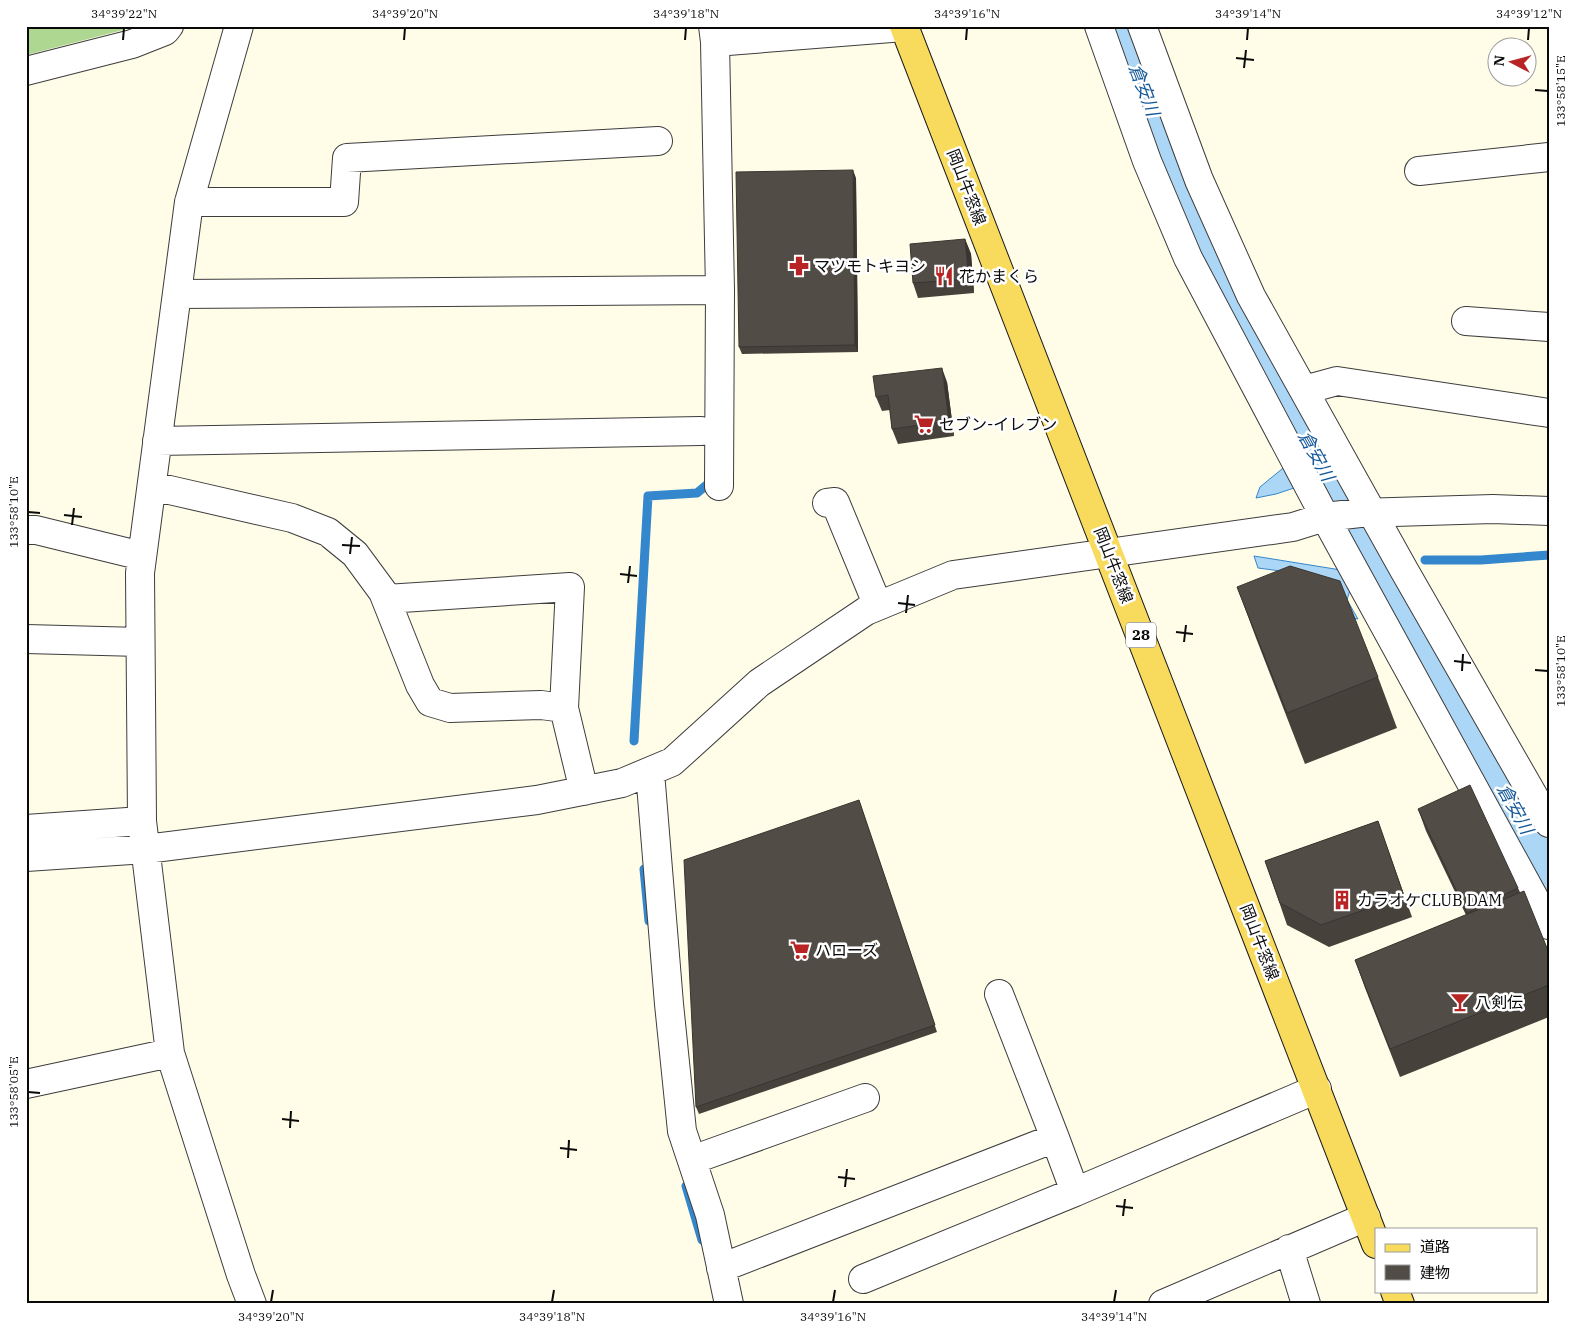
<svg xmlns="http://www.w3.org/2000/svg" width="1575" height="1330" font-family="'IBM Plex Serif','Noto Sans JP',serif">
<style>
.forest{fill:#aed892}
.water{fill:#acd6f6;stroke:#3487cc}
.lines{fill:none;stroke-linecap:round;stroke-linejoin:round}
.stream{stroke:#3487cc;stroke-width:9}
.river{stroke:#acd6f6;stroke-width:55}
.street-casing{stroke:#3d3d3d;stroke-width:30}
.primary-casing{stroke:#1b1b1b;stroke-width:30}
.street{stroke:#fff;stroke-width:28}
.primary{stroke:#f8db5d;stroke-width:28}
.wall{fill:#47413c}
.shaded-wall{fill:#393531}
.building{fill:#524c46;stroke:#393531}
.ticks{fill:none;stroke:#0a0a0a;stroke-width:2}
.labels{text-anchor:middle;stroke-width:5;stroke-linejoin:round;paint-order:stroke}
.shield{fill:#fff;stroke:#545454;stroke-width:1}
.shield-label{font-size:15px;font-weight:bold;fill:#0a0a0a}
.street-label{font-size:16px;fill:#0a0a0a;stroke:#fff}
.poi-label{font-size:16px;fill:#0a0a0a;stroke:#fff;text-anchor:start}
.water-label{font-size:18px;font-style:italic;fill:#15599a;stroke:#fff}
.neatline{fill:none;stroke:#0a0a0a;stroke-width:2}
.ticks-label{font-size:12px;text-anchor:middle;fill:#0a0a0a}
</style>
<rect width="100%" height="100%" fill="#fffce7"/>
<path class="forest" d="M26,26H128L123,30L26,55Z"/>
<path class="water" d="M1288,464L1294,488L1276,494L1256,498L1260,487Z
M1254,556L1341,570L1350,590L1347,600L1358,619L1342,616L1303,574L1258,568Z"/>
<g class="lines">
<path class="stream" d="M1291,408L1306,401
M1300,466L1317,454
M1425,560H1481L1549,555
M1380,572L1392,569
M634,741L648,496L697,493L709,483L710,477
M644,869L649,921
M686,1186L702,1240"/>
<path class="river" d="M1120,26L1195,226L1230,304L1337,488L1380,572L1549,868"/>
<defs>
<path id="street" d="M239,26L189,202L140,573L142,821L170,1053L241,1275L252,1304
M713,26L715,42L720,290L719,486
M1099,26L1147,161L1188,258L1325,517L1549,925
M1142,26L1199,180L1251,296L1404,570L1549,823
M715,42L904,27
M26,71L132,44L165,31L169,26
M1419,171L1549,157
M189,202H344L347,158L658,141
M177,294L720,290
M1466,321L1549,327
M1304,390L1337,381L1549,413
M157,441L701,431
M152,486L292,518L328,532L355,554L383,592L420,685L430,702L450,708L541,705L564,708L584,791
M827,503L835,502L878,606
M26,530H36L142,556
M386,599L570,587L564,708
M26,639L140,642
M650,772L669,1004L682,1131L710,1215L729,1304
M26,829L142,821
M26,857L146,849L537,800L622,783L672,762L759,683L866,611L953,575L1293,527L1325,517L1360,513L1493,509L1549,511
M999,994L1055,1138
M26,1084L170,1053
M692,1160L865,1098
M1289,1249L1306,1304
M721,1268L1055,1138L1075,1192L1317,1089
M863,1279L1075,1192
M1163,1304L1366,1217"/>
<path id="primary" d="M904,26L1376,1244
M1395,1291L1400,1304"/>
</defs>
<use href="#street" class="street-casing"/>
<use href="#primary" class="primary-casing"/>
<use href="#street" class="street"/>
<use href="#primary" class="primary"/>
</g>
<path class="wall" d="M856,178L858,352L742,354L739,347Z
M965,239L971,254L974,293L918,298L913,283Z
M947,382L954,436L898,444L892,429L890,410L882,411L876,397Z
M1237,587L1378,677L1397,728L1305,764L1256,638Z
M859,800L937,1032L699,1114L696,1107Z
M1418,809L1518,888L1549,953V1017L1400,1077L1365,988L1355,960L1466,915L1426,831Z
M1378,821L1412,917L1329,947L1287,925L1265,861Z"/>
<path class="shaded-wall" d="M853,170L856,178L858,352L855,345Z
M965,239L971,254L974,293L969,279Z
M942,368L947,382L954,436L949,421Z"/>
<path class="building" d="M853,170L855,345L739,347L736,172Z
M965,239L969,279L913,283L910,244Z
M942,368L949,421L892,429L888,395L876,397L873,376Z
M1290,566L1340,581L1378,677L1287,713L1237,587Z
M1470,785L1518,888L1467,913L1418,809Z
M859,800L935,1025L696,1107L684,860Z
M1378,821L1404,896L1321,925L1280,903L1265,861Z
M1524,891L1549,953V985L1390,1049L1355,960Z"/>
<path class="ticks" d="M123,40L124,28M404,40L405,28M685,40L686,28M966,40L967,28M1247,40L1248,28M1528,40L1529,28M1236,58L1254,60M1244,68L1246,50M1535,90L1548,91M28,512L40,513M64,515L82,517M72,525L74,508M342,545L360,546M350,554L352,537M620,574L637,576M628,583L630,566M898,603L915,605M906,613L908,595M1176,632L1193,634M1184,642L1186,625M1454,661L1471,663M1535,670L1548,671M1462,671L1463,654M28,1092L40,1093M282,1119L299,1121M290,1128L291,1111M560,1148L577,1150M568,1158L569,1140M838,1177L855,1179M845,1187L847,1169M1116,1206L1133,1208M1123,1216L1125,1199M271,1302L273,1290M552,1302L554,1290M833,1302L835,1290M1114,1302L1116,1290"/>
<defs>
<symbol id="pharmacy-bare" viewBox="-9 -9 18 18"><path d="M-2-6h4v4h4v4h-4v4h-4v-4h-4v-4h4Z" fill="#b82424" stroke="#fff" stroke-width="2.5" paint-order="stroke"/></symbol>
<symbol id="restaurant-bare" viewBox="-9 -9 18 18"><path d="M-5-6h1v4h1v-4h1v4h1v-4h1v5L-1.5 .5V6h-2V.5L-5-1ZM5-6V6H3V1.5H1.5Q1.5-4 5-6Z" fill="#b82424" stroke="#fff" stroke-width="2.5" paint-order="stroke"/></symbol>
<symbol id="supermarket-bare" viewBox="-9 -9 18 18"><path d="M-6-5.5h2.5l.6 2H6L4.5 2H-2.5L-4.4-4H-6ZM-1.5 3.2a1.3 1.3 0 1 0 .1 0ZM3 3.2a1.3 1.3 0 1 0 .1 0Z" fill="#b82424" stroke="#fff" stroke-width="2.5" paint-order="stroke"/></symbol>
<symbol id="building-bare" viewBox="-9 -9 18 18"><path d="M-4-6H4V6H1V3H-1V6H-4ZM-2.5-4.3h1.7v1.8h-1.7ZM.8-4.3h1.7v1.8H.8ZM-2.5-1h1.7V.8h-1.7ZM.8-1h1.7V.8H.8Z" fill="#b82424" stroke="#fff" stroke-width="2.5" paint-order="stroke"/></symbol>
<symbol id="bar-bare" viewBox="-9 -9 18 18"><path d="M-6-5H6L.8 .8V4.5H3.5V6h-7V4.5H-.8V.8Z" fill="#b82424" stroke="#fff" stroke-width="2.5" paint-order="stroke"/></symbol>
</defs>
<g fill-rule="evenodd">
<use href="#pharmacy-bare" x="785" y="252" width="28" height="28"/>
<use href="#restaurant-bare" x="930" y="262" width="28" height="28"/>
<use href="#supermarket-bare" x="910" y="410" width="28" height="28"/>
<use href="#building-bare" x="1328" y="886" width="28" height="28"/>
<use href="#supermarket-bare" x="786" y="936" width="28" height="28"/>
<use href="#bar-bare" x="1446" y="988" width="28" height="28"/>
</g>
<g class="labels">
<rect class="shield" x="1126" y="622.5" width="30" height="25" rx="4"/>
<g class="shield-label">
<text x="1141" y="640">28</text>
</g>
<g class="street-label">
<text transform="translate(967 187) rotate(69)" y="6">岡山牛窓線</text>
<text transform="translate(1114 565) rotate(69)" y="6">岡山牛窓線</text>
<text transform="translate(1260 942) rotate(69)" y="6">岡山牛窓線</text>
</g>
<g class="poi-label">
<text x="814" y="272">マツモトキヨシ</text>
<text x="959" y="282">花かまくら</text>
<text x="939" y="430">セブン-イレブン</text>
<text x="1357" y="906">カラオケCLUB DAM</text>
<text x="815" y="956">ハローズ</text>
<text x="1475" y="1008">八剣伝</text>
</g>
<g class="water-label">
<text transform="translate(1144 90) rotate(69)" y="6">倉安川</text>
<text transform="translate(1316 456) rotate(61)" y="6">倉安川</text>
<text transform="translate(1515 809) rotate(61)" y="6">倉安川</text>
</g>
</g>
<rect width="1575" height="1330" fill="none" stroke="#ffffff" stroke-width="55"/>
<rect x="1375" y="1228" width="162" height="65" fill="#ffffff" stroke="#9d9d9d"/>
<rect x="1385" y="1244" width="25" height="8" fill="#f8db5d" stroke="#9d9d9d"/>
<text x="1420" y="1252" font-size="15" fill="#0a0a0a">道路</text>
<rect x="1385" y="1265" width="25" height="15" fill="#524c46" stroke="#9d9d9d"/>
<text x="1420" y="1278" font-size="15" fill="#0a0a0a">建物</text>
<g transform="translate(1512 62) rotate(276)"><circle r="24" fill="#ffffff" stroke="#9d9d9d"/>
<path d="M0-4L9 19L0 12L-9 19Z" fill="#b82424"/>
<text y="-8" font-size="14" font-weight="bold" text-anchor="middle" fill="#0a0a0a">N</text>
</g>
<rect x="28" y="28" width="1520" height="1274" class="neatline"/>
<g class="ticks-label">
<text x="124" y="18">34°39'22"N</text>
<text x="405" y="18">34°39'20"N</text>
<text x="686" y="18">34°39'18"N</text>
<text x="967" y="18">34°39'16"N</text>
<text x="1248" y="18">34°39'14"N</text>
<text x="1529" y="18">34°39'12"N</text>
<text transform="translate(1561 91) rotate(-90)" y="4">133°58'15"E</text>
<text transform="translate(14 512) rotate(-90)" y="4">133°58'10"E</text>
<text transform="translate(1561 671) rotate(-90)" y="4">133°58'10"E</text>
<text transform="translate(14 1092) rotate(-90)" y="4">133°58'05"E</text>
<text x="271" y="1321">34°39'20"N</text>
<text x="552" y="1321">34°39'18"N</text>
<text x="833" y="1321">34°39'16"N</text>
<text x="1114" y="1321">34°39'14"N</text>
</g>
</svg>
